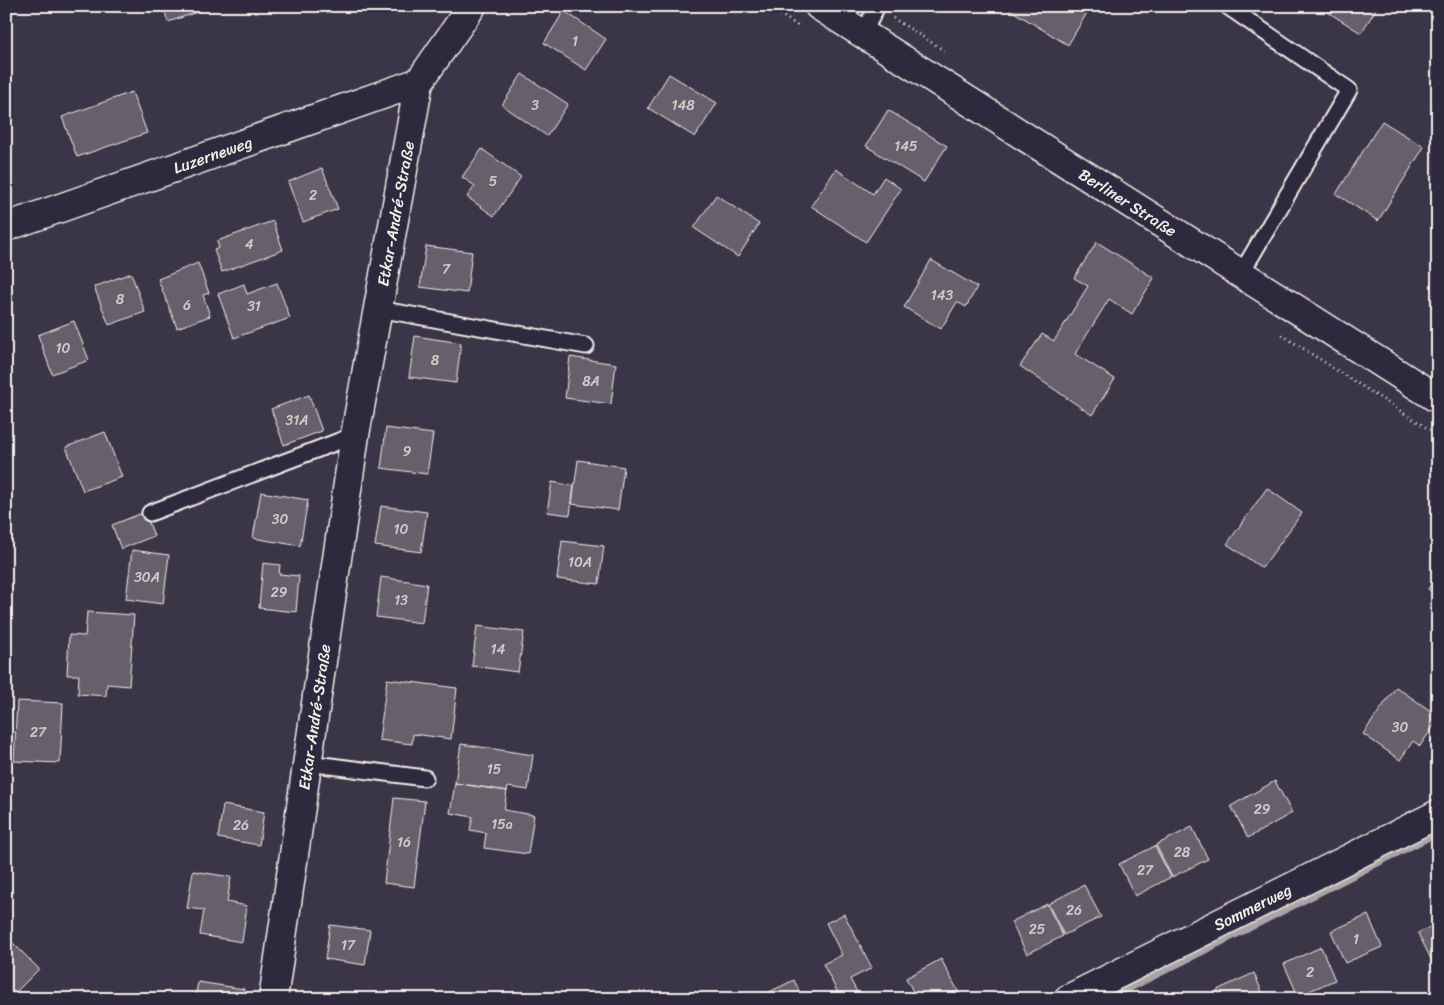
<svg xmlns="http://www.w3.org/2000/svg" width="1444" height="1005" font-family="Sriracha,sans-serif">
<style>
.lines{fill:none;stroke-linecap:round;stroke-linejoin:round}
.stream{stroke:#aaa6a7;stroke-width:8}
.building{fill:#65616c;stroke:#f4f1e8}
.service-casing{stroke:#f4f1e8;stroke-width:19}
.minor-casing{stroke:#f4f1e8;stroke-width:31}
.tertiary-casing{stroke:#f4f1e8;stroke-width:31}
.path{stroke:#f4f1e8;stroke-width:3;stroke-dasharray:1 4;stroke-linecap:butt}
.service{stroke:#2f2a3d;stroke-width:15}
.minor{stroke:#2f2a3d;stroke-width:28}
.tertiary{stroke:#2f2a3d;stroke-width:28}
.labels{text-anchor:middle;stroke-width:4;stroke-linejoin:round;paint-order:stroke}
.number-label{font-size:14px;fill:#d0cdc9}
.street-label{font-size:16px;fill:#f4f1e8;stroke:#2f2a3d}
</style>
<rect width="100%" height="100%" fill="#3b3647"/>
<filter id="ink" filterUnits="userSpaceOnUse"><feTurbulence type="fractalNoise" baseFrequency=".02" numOctaves="2"/><feDisplacementMap in="SourceGraphic" scale="10" xChannelSelector="R" yChannelSelector="G"/><feConvolveMatrix kernelMatrix="1 2 1 2 8 2 1 2 1" color-interpolation-filters="sRGB"/></filter>
<g filter="url(#ink)">
<g class="lines">
<path class="stream" d="M1107,999L1438,832"/>
</g>
<path class="building" d="M163,6H204L206,9L168,22Z
M1004,6H1091L1068,45Z
M1318,6H1378L1361,33Z
M564,11L606,39L586,70L544,43Z
M522,74L568,104L547,136L502,105Z
M669,74L717,103L695,137L648,108Z
M132,92L147,133L77,157L62,117Z
M888,110L947,146L924,182L866,146Z
M1382,121L1424,147L1378,221L1336,194Z
M482,149L521,177L494,216L467,197L475,186L462,177Z
M322,168L338,209L303,222L288,182Z
M836,169L873,194L884,177L901,189L866,242L811,206Z
M716,195L759,224L738,257L694,228Z
M273,221L283,250L222,272L214,250L219,248L217,241Z
M1097,242L1154,278L1132,314L1109,299L1075,354L1115,379L1092,415L1020,366L1042,334L1054,341L1088,286L1074,278Z
M426,246L472,252L467,293L420,287Z
M931,260L977,287L966,307L957,302L941,329L904,307Z
M198,263L209,293L203,295L210,316L177,328L158,279Z
M131,273L145,312L109,325L94,287Z
M277,283L290,318L234,338L218,294L244,284L247,294Z
M74,321L89,360L52,374L38,335Z
M415,336L461,343L456,383L409,377Z
M570,357L616,364L611,404L565,398Z
M309,395L322,431L284,445L271,409Z
M386,428L433,434L427,474L381,468Z
M105,432L122,477L83,491L66,447Z
M578,460L624,467L618,510L572,504Z
M552,482L574,486L570,515L547,512Z
M1267,488L1302,513L1262,568L1227,544Z
M261,492L308,500L300,546L253,538Z
M381,506L427,512L421,552L375,546Z
M145,512L154,536L121,549L112,525Z
M562,541L604,546L599,584L557,579Z
M132,550L169,555L163,604L126,599Z
M263,563L280,565L279,574L299,576L296,612L259,608Z
M1438,573V596L1428,589Z
M381,577L427,584L422,623L376,617Z
M87,612L134,615L129,686L107,684L106,696L78,694L79,675H67L69,635L85,636Z
M477,626L524,632L518,672L472,666Z
M387,679L457,688L451,739L413,734L412,744L379,740Z
M1396,687L1438,716V720L1420,746L1413,741L1400,760L1363,734Z
M17,701L63,703L60,763L14,761Z
M461,744L533,755L528,790L508,787L507,791L455,783Z
M1275,781L1292,813L1248,838L1231,806Z
M455,783L507,791L504,810L534,815L528,854L484,848L486,833L470,830L473,817L450,813Z
M394,798L425,801L414,887L384,883Z
M223,805L264,812L259,845L218,838Z
M1192,827L1208,859L1172,877L1156,845Z
M1155,846L1171,877L1135,896L1119,864Z
M193,871L231,877L227,902L247,906L242,942L200,935L204,910L187,908Z
M1084,885L1101,917L1064,935L1048,904Z
M1047,904L1063,936L1027,954L1011,922Z
M844,914L872,968L850,979L858,994L848,999H841L823,964L842,955L826,923Z
M1368,915L1382,947L1345,963L1331,931Z
M1438,923V973L1418,933Z
M330,925L370,930L365,965L325,959Z
M12,942L39,969L9,999H6V947Z
M1321,947L1335,980L1298,996L1284,964Z
M941,959L960,995L953,999H917L906,978Z
M1254,973L1265,999H1221L1217,990Z
M794,980L803,999L757,998Z
M198,982L244,989L243,999H195Z"/>
<g class="lines">
<defs>
<path id="service" d="M1227,6L1349,90L1242,272
M863,34L877,6
M378,309L586,346
M150,513L355,435
M307,763L425,778"/>
<g id="minor">
<path id="s1" d="M6,227L419,82"/>
<path id="s2" d="M273,999L355,435L419,82L472,6"/>
<path id="s3" d="M1068,999L1438,814"/>
</g>
<g id="tertiary">
<path id="s4" d="M819,6L1438,399"/>
</g>
</defs>
<use href="#service" class="service-casing"/>
<use href="#minor" class="minor-casing"/>
<use href="#tertiary" class="tertiary-casing"/>
<path class="path" d="M767,6L800,27
M893,18L945,51
M1282,335L1438,435"/>
<use href="#service" class="service"/>
<use href="#minor" class="minor"/>
<use href="#tertiary" class="tertiary"/>
</g>
</g>
<g class="labels">
<g class="number-label">
<text x="575" y="46">1</text>
<text x="535" y="110">3</text>
<text x="683" y="110">148</text>
<text x="906" y="151">145</text>
<text x="493" y="186">5</text>
<text x="313" y="200">2</text>
<text x="249" y="249">4</text>
<text x="446" y="274">7</text>
<text x="942" y="300">143</text>
<text x="120" y="304">8</text>
<text x="187" y="310">6</text>
<text x="254" y="311">31</text>
<text x="63" y="353">10</text>
<text x="435" y="365">8</text>
<text x="591" y="386">8A</text>
<text x="297" y="425">31A</text>
<text x="407" y="456">9</text>
<text x="280" y="524">30</text>
<text x="401" y="534">10</text>
<text x="580" y="567">10A</text>
<text x="147" y="582">30A</text>
<text x="279" y="597">29</text>
<text x="401" y="605">13</text>
<text x="498" y="654">14</text>
<text x="1400" y="732">30</text>
<text x="38" y="737">27</text>
<text x="494" y="774">15</text>
<text x="1262" y="814">29</text>
<text x="502" y="829">15a</text>
<text x="241" y="830">26</text>
<text x="404" y="847">16</text>
<text x="1182" y="857">28</text>
<text x="1145" y="875">27</text>
<text x="1074" y="915">26</text>
<text x="1037" y="934">25</text>
<text x="1356" y="944">1</text>
<text x="348" y="950">17</text>
<text x="1310" y="977">2</text>
</g>
<g class="street-label">
<text dy="6" stroke="none"><textPath href="#s1" startOffset="219">Luzerneweg</textPath></text>
<text dy="6" stroke="none"><textPath href="#s4" startOffset="366">Berliner Straße</textPath></text>
<text dy="6" stroke="none"><textPath href="#s2" startOffset="795">Etkar-André-Straße</textPath></text>
<text dy="6" stroke="none"><textPath href="#s2" startOffset="285">Etkar-André-Straße</textPath></text>
<text dy="6" stroke="none"><textPath href="#s3" startOffset="206">Sommerweg</textPath></text>
</g>
</g>
<rect width="1444" height="1005" fill="none" stroke="#2f2a3d" stroke-width="25"/>
<rect x="12" y="12" width="1419" height="980" fill="none" stroke="#f4f1e8" stroke-width="2" filter="url(#ink)"/>
</svg>
